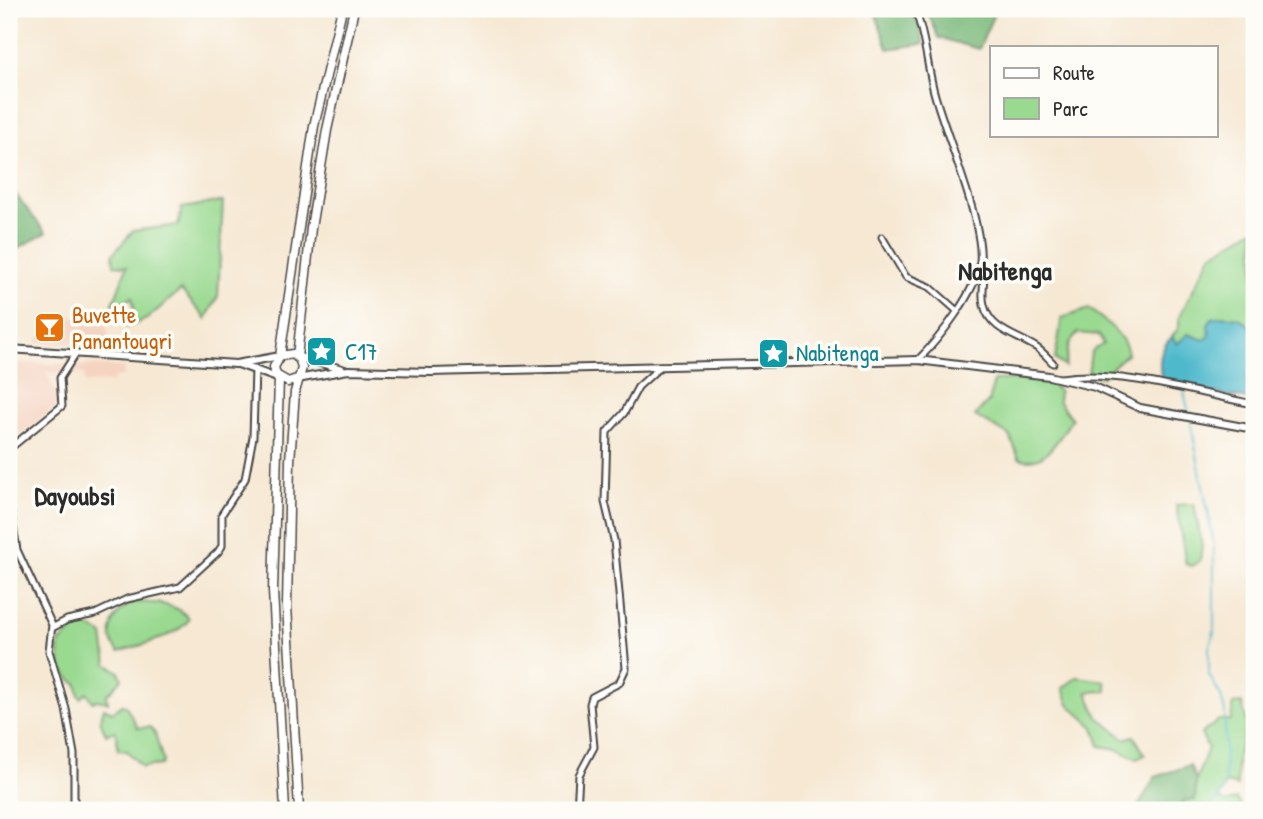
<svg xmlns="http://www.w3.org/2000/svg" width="1263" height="819" font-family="'Patrick Hand',sans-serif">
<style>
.built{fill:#f5d3c1}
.green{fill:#99d990;stroke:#62825e;stroke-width:2}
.forest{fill:#7ab97a;stroke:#527252;stroke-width:2}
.water{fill:#50b9cc;stroke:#3e727c;stroke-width:2}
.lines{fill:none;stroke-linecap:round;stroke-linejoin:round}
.stream{stroke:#50b9cc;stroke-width:2}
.minor-casing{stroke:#494744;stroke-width:9}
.tertiary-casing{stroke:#494744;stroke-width:10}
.trunk-casing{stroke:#494744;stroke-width:11}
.minor{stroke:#fff;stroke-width:5}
.tertiary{stroke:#fff;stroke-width:6}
.trunk{stroke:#fff;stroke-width:8}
.labels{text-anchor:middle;stroke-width:7;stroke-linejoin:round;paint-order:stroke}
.food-label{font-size:23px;fill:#c56008;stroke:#fdfcf7;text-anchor:start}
.culture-label{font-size:23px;fill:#0d838f;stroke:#fdfcf7;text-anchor:start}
.quarter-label{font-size:26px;font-weight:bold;fill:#2b2b2b;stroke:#fdfcf7}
</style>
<rect width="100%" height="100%" fill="#fdfcf7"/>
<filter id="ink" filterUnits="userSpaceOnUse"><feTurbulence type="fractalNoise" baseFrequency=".0143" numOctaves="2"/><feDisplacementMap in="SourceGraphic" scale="14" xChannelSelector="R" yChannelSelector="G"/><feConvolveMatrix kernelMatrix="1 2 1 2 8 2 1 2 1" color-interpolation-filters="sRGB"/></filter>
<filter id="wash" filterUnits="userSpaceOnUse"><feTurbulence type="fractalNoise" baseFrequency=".00686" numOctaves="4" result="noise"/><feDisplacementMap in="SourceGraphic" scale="28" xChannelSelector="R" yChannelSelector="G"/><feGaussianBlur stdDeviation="1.57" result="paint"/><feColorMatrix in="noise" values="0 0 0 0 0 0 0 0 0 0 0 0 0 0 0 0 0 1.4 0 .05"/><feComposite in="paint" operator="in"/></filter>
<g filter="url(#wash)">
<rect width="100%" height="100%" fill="#f6e8d3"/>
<path class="built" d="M62,316L85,318V324L106,325L111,345L37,343L38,337L52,336L56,321Z
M9,362L123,367L124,376L114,377L113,382L85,383L84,374L46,372L61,403L9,444Z"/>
<path class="green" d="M223,201L218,296L206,319L181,290L147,319L127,327L123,314L134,309L132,297L120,305L113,304L127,266L114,265L113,254L133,231L178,225L182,208Z
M1254,229V329L1239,318L1204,340L1177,344L1172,337L1179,327V317L1211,255Z
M1089,309C1105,321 1123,333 1128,353L1102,377L1088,375L1091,352L1103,344L1099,335L1078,333L1069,344L1065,367L1055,359L1062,318Z
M1046,379L1059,391L1058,401L1072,419C1059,438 1045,468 1019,458L1010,436L975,416L989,401L994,380Z
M1194,504L1202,546L1200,561L1191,566L1186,564L1176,505Z
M134,602C153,603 177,602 189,619C180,636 137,646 119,652C102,634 114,611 134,602Z
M86,625L103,635L107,664L119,672L122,679L106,696L108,702L96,700L93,702L87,692L81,698L79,696L77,684C61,676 57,658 60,642L77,627Z
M1077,677L1105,681L1107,691L1087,692L1098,717L1125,739L1134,736L1145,755L1137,759L1117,749L1100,746L1094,727L1069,705L1063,688Z
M1242,703L1247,725L1237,758V786L1226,783L1219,798L1226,803L1236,799L1243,808L1180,810L1184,800H1195L1196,780L1208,748L1201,734L1219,720H1231L1233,704Z
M122,705L126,706L138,728L150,727L155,733L163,761L161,765L142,767L127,751L118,750L116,731L106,734L100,721L104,708L112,712Z"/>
<path class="forest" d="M874,9H915L924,44L888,49Z
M926,9H996L979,49L939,38Z
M9,186L46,233L9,253Z
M1190,765L1196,780L1195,800H1184L1180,810H1136L1155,777Z"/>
<path class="water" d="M1224,316L1239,318L1254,329V400L1163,384C1158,366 1158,350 1172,337L1177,344L1188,334L1204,340L1210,336L1208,325L1212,318Z"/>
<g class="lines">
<path class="stream" d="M1184,392L1189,414
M1190,419L1214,544V632L1209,648V675L1221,696L1225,712V783L1219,798L1204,810"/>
</g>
</g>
<g filter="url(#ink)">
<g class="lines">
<defs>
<path id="minor" d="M915,9C925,35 927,65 934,92C945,134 984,222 980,262C977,291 939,339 918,360
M882,237L906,277L930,287L956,310
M980,262C988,277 980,290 984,305C990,331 1017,335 1037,348C1043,352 1048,358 1053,363
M1061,378C1119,369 1196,393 1254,404
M9,449L62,406L60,378L76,353
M9,501L17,550L52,625L49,651L66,709L74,754V810
M52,628L67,620L95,614L127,599L180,587L218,552L222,546V514L245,479L253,437L255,369
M577,810L579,775L594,747L590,704L592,697L619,683L626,668L614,540L605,502L607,432L624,413L638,387L661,366"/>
<path id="tertiary" d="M9,349L236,364L280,356
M299,357L342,369
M238,364L277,378
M297,379L348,370L431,372L918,360L1049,376L1095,387L1140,408L1254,429"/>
<path id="trunk" d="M280,356L314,126L342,9
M297,357L311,228L327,130L354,9
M279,378L273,591L285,810
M297,379L288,382L276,375L274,367L280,356L293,354L300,360L302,368L295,392L290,461L287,606L299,810"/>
</defs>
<use href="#minor" class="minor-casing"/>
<use href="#tertiary" class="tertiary-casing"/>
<use href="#trunk" class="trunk-casing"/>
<use href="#minor" class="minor"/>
<use href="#tertiary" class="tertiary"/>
<use href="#trunk" class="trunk"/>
</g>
</g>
<defs>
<symbol id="bar-square" viewBox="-11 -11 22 22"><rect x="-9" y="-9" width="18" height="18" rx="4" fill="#e8710a" stroke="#fdfcf7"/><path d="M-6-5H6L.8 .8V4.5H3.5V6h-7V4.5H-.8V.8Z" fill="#fff"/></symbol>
<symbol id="sight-square" viewBox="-11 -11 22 22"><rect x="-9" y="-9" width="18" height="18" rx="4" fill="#0f9aa8" stroke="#fdfcf7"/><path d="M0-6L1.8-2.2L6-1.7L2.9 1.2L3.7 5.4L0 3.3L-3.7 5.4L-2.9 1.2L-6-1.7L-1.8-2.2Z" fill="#fff"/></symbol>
</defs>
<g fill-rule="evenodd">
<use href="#bar-square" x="32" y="310" width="35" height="35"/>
<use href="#sight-square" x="304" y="334" width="35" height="35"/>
<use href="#sight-square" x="756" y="336" width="35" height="35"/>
</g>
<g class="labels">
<g class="food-label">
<text x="72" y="323">Buvette<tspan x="72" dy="26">Panantougri</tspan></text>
</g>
<g class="culture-label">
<text x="345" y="360">C17</text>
<text x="796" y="361">Nabitenga</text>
</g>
<g class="quarter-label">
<text x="1005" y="280">Nabitenga</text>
<text x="75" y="505">Dayoubsi</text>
</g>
</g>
<rect width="1263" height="819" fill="none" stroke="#fdfcf7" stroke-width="35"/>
<rect x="990" y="46" width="228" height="91" fill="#fdfcf7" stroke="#a9a8a5" stroke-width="2"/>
<rect x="1004" y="68" width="35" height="10" fill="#ffffff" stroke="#a9a8a5" stroke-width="2"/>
<text x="1053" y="80" font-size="21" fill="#2b2b2b">Route</text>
<rect x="1004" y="98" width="35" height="21" fill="#99d990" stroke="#a9a8a5" stroke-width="2"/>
<text x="1053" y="116" font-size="21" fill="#2b2b2b">Parc</text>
</svg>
